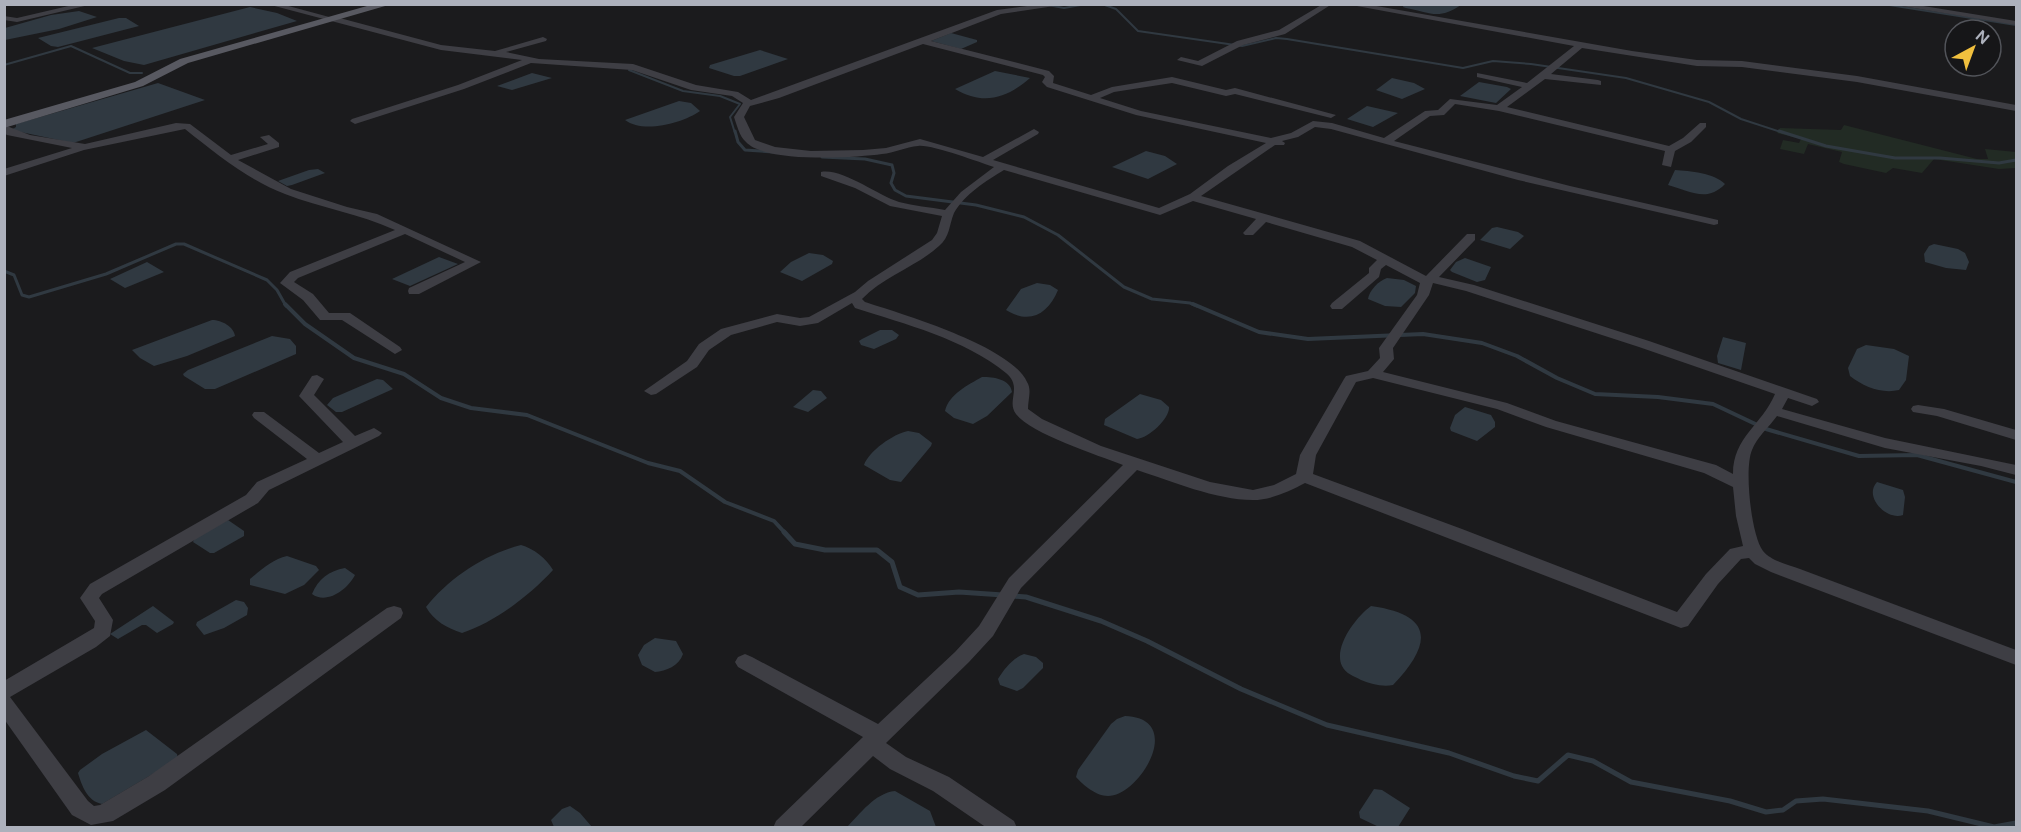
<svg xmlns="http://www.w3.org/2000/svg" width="2021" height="832" font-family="'DM Sans',sans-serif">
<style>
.green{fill:#222b24}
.water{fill:#303941}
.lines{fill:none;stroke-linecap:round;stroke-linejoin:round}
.stream-far3{stroke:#303941;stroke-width:2}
.stream-far2{stroke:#303941;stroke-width:3}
.stream-far1{stroke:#303941;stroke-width:4}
.stream{stroke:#303941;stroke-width:5}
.minor{fill:#3e3e44;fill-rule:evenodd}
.major{fill:#585961;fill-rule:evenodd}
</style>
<rect width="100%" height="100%" fill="#1b1b1d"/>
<path class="green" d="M1844,125L1977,159H1988L1985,149L2016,152V168L1999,169L1934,159L1922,173L1893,168L1886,173L1844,164L1839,162L1842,152L1808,144L1804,154L1780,149L1783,140L1799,143L1801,139L1777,133L1780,128L1841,130Z"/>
<path class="water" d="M1404,4H1461V5C1439,20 1431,13 1406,8L1403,7Z
M250,7L277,13L297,21L144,65L124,61L92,48Z
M79,11L97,17L59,29L5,40V28L51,15Z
M119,18H126L139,26L58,47L51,46L38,38Z
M951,33L977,40V42L961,49L931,41Z
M760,50L788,59L740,76H734L709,68L710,65Z
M995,71L1030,78C1007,98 984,106 955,89Z
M532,73L552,78L512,90L497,86Z
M1392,78L1414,83L1425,89L1402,99L1376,90Z
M1479,82L1507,87L1511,89L1496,103L1460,96Z
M158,83L205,100L73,143L11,130L16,127V124Z
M679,101L691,103L700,111C683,123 643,134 625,120Z
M1367,106L1398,113L1373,127L1347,119Z
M1146,151L1165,156L1177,164L1148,179L1112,167Z
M318,169L325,173L292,185L287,186L278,181L309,170Z
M1675,170C1690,171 1714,173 1725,184C1707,203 1690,191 1668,185Z
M1497,227L1518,232L1524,236L1510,249L1480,240L1492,228Z
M1934,244L1958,249L1965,253L1969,262L1966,270L1946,268L1925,262L1924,254L1929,246Z
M809,253L823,255L833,261L832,264L802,281L780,272L791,262Z
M439,257L458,264L410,286L392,279Z
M1465,258L1491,267L1485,280L1477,282L1452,272L1450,270L1456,262Z
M147,262L164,272L125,288L110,279Z
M1387,278L1404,280L1416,286L1415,293L1401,307L1385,306L1368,299C1369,291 1378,281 1387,278Z
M1037,283L1050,285L1058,290C1048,314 1030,325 1006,310L1021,289Z
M212,320C222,320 234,327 235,336L187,356L154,366L140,358L132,350Z
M880,330H892L899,335L896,339L874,349L861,345L859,341L862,339Z
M272,336L290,339L296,346V354L215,389H205L184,376L183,374L188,370Z
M1723,337L1746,343L1741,370L1718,363L1717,356Z
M1866,345L1894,349L1909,356L1906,380L1899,390C1882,394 1864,387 1850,376L1848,368L1857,349Z
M982,377C994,377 1010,379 1012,392L987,416L973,424L954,418L945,411C949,394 968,385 982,377Z
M377,379L383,380L393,389L342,412H336L327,405L333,398Z
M813,390L821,391L827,398L808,412L793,407Z
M1140,394L1161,400L1169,407C1170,418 1149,438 1137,439L1104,425L1105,419Z
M1465,407L1491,415L1495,422V427L1477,441L1451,431L1450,428L1455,415Z
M908,431L919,433L932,443L931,446L901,482L890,480L864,465C869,451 893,434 908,431Z
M1877,482L1903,490L1905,497L1903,515C1887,521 1863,497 1877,482Z
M228,520L244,531V536L214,553H210L193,542L195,538Z
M521,545C533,548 547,559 553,570C529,596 495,622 462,633C447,628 434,621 426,607C449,578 485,554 521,545Z
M287,556L316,566L319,570L304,585L285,594L250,585V579C261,570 273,559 287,556Z
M345,568L355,575C348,589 327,605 312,594C318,579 329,571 345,568Z
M236,600L244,602L248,608L247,615L224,628L204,635L196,625L197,622Z
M153,606L174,622L173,624L157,633L146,625H142L118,639L110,634Z
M1371,606C1435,615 1432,644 1393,685C1382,687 1371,684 1361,680C1354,676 1346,674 1342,666C1333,647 1356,617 1371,606Z
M655,638L676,641L683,654C679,666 666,671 655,672L642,665L638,655L644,645Z
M1024,654L1036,657L1043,663V668L1023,688L1017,691L1000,685L998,679C1004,669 1013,658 1024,654Z
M1125,716C1186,718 1140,796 1108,796C1096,796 1083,785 1076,777L1078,770L1111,724L1117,719Z
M146,730L177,754L178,759L102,804C87,801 82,786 78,773L80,770L102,754Z
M1374,789L1382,790L1410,808L1398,827H1379L1360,818L1359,812Z
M895,791L930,811L936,827H847C860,814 875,793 895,791Z
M570,806L580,813L592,827H554L551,820L562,809Z"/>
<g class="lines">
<path class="stream-far3" d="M1102,4L1116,9L1138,31L1242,46L1276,38L1287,39L1463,68L1493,61L1531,64L1626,78L1709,102L1741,119L1784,133
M1883,4L2016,25
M1048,5L1064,8L1086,4
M4,65L71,46L130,73H142
M629,70L683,91L720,96L740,104L730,117L735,133"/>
<path class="stream-far2" d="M735,131L738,142L745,150L773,152
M1779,131L1826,146L1895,158H1940L1999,163L2016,160
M822,157L865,159L892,165L894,173L891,183L895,190L906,196L976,205L1024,217L1058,235L1124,287L1152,299L1190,303L1197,306
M4,271L14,275L22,295L29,297L106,274L176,244H184L267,280L277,290L286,306"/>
<path class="stream-far1" d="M285,304L305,324L354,358L404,374L441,398L471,408L527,415L648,463L680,471L725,502L774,521L786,534
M1193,304L1259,332L1308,339L1423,334L1482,343L1517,356L1557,378L1595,394L1658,397L1713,404L1766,429L1859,456L1917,455L2016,482"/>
<path class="stream" d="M784,532L795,544L825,550H877L892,562L900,587L918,595L959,592L1003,595
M1013,596L1026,597L1101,621L1147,641L1241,689L1327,725L1449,753L1514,776L1538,781L1568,755L1593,761L1631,782L1730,801L1766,812L1783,810L1796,801L1823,799L1928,811L1994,827L2016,823"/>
<path class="minor" d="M77,4H93L17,22L4,20V16L17,18Z
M267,4H281L333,18L336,17L441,45L495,51L543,37L547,39L546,41L506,52L539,59L633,64L696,85L738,92L751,100L997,10L1042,4H1068L1001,14L931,41L1049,71L1054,76L1053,83L1091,95L1112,87L1172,77L1226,90L1235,88L1336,115L1331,118L1235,94L1226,96L1172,83L1114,92L1100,98L1141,111L1271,138L1291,133L1313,121L1332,123L1384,138L1425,111L1438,110L1450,99L1497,105L1522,87L1477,77V73L1527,83L1574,46L1346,4H1365L1632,51L1697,60L1742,61L1857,76L2016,105V111L1857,82L1742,67L1697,66L1582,48L1551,74L1598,80L1601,81V85L1545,79L1507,107L1669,146L1683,138L1700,123H1706V127L1691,142L1675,151L1671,167L1662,165L1665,151L1499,111L1455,104L1444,115L1430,116L1394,141L1570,186L1718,220V224L1714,225L1518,180L1331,129L1315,127L1298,137L1282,141L1285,143L1284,145H1275L1201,196L1360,241L1426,276L1467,234H1475V240L1439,277L1474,285L1649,341L1817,399L1819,402L1812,406L1788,398L1782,409L1885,438L2016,465V475L1981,466L1885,448L1777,416C1769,427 1757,437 1752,450C1744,468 1751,535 1763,551C1771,561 1789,565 1800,569L2016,650V665L1771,572L1755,564L1749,558L1741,559L1718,584L1688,626L1681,628L1305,483C1290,491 1271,500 1253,500C1216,500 1171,481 1137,470L1021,588L993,636L969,662L886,743L906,757L949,777L1014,821L1017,828H987L933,791L890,769L873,756L800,828H773L776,821L863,737L738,667L735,662L738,657L745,654L752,657L878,724L955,652L979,626L1009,578L1123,465C1098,455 1031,434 1016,414C1006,401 1023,387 1006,373C964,339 905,324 855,308L852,303L818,323L800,326L777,322L731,335L709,350L697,367L656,394L651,395L644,391L687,361L699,344L721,329L777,314L800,318L809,317L855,292L868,281L932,240L937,233L942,216L890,206L855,188L821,176V172C843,168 878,196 899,202C914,206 930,207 945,210L961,192L994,167C978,162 931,144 918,146C906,147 894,153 882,154C854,158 765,163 746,142C739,136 737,125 734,117L743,103L732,96L691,90L632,70L531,63L464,89L355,124L350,121L352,119L458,85L522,60L441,50ZM923,44L1043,75L1045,77L1042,82L1047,87L1136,115L1266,143L1228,166L1190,194L1159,208L993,160L1038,134L1039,132L1034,129L983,157L920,139L886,148L863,150L811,151L775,147L755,140L744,117L750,106L779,98ZM1004,170L1160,215L1193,201L1256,219L1243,233L1245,235H1253L1266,222L1352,247L1377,260L1369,268V273L1332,303L1330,306L1332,309H1342L1379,277L1381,269L1386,265L1420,283L1417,295L1379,348L1380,358L1368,371L1346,376L1344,379L1300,455L1296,474L1274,485L1253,490L1210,482L1101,446L1042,419L1028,409C1028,399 1032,390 1027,382C1011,346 902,314 865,302L862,299C884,276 916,267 939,246C950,237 949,225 954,213C964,195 987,180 1004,170ZM1433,283L1466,291L1639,347L1775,394C1762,425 1733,437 1733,474L1716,465L1556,421L1507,403L1383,372L1394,359L1393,348L1429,295ZM1373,378L1497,409L1546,427L1704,473L1733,487L1736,516L1743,546L1730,549L1706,574L1677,612L1462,529L1313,474L1316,455L1356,382Z
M1323,4H1332L1285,34L1243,45L1202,66L1177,60L1181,57L1198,61L1237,41L1279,30Z
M1890,4H1911L2016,21V25Z
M176,123L190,124L231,155L268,144L260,137L269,135L279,143V147L238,160L291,189L347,207L377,214L481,262L419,294H409L408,291L409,288L465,262L405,234L298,278L294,282L313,294L329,313H350L400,347L402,350L395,354L342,320H320L303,300L280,283L290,272L395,230C360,214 321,208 285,194C248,180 215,153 185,129L84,150L4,176V169L72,148L7,135L4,133V125L30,135L85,144Z
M317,375L324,379L314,395L355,436L374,428L382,433L379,436L269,490L258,503L102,594L99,598L113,620L110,636L96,647L10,697L88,801L94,806L100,805L149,776L387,608L394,606L401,608L403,613L401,618L165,790L113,821L91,825L72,815L4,719V681L94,628L95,621L80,598L90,584L246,495L257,482L307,459L254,418L252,415L254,412H264L319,453L343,442L299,396L312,376Z
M1918,405L1944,409L2016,430V440L1937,416L1913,412L1911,409L1913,406Z"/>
<path class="major" d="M374,4H392L188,63L143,86L4,128V120L135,82L180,59Z"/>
</g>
<rect width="2021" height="832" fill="none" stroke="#adb1bc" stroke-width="12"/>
<g transform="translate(1973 48) rotate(41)"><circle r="28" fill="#161618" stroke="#52545a" stroke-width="1.5"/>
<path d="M0-4.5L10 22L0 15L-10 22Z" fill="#f1c03e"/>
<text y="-9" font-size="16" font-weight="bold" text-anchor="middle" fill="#adb1bc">N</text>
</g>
</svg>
